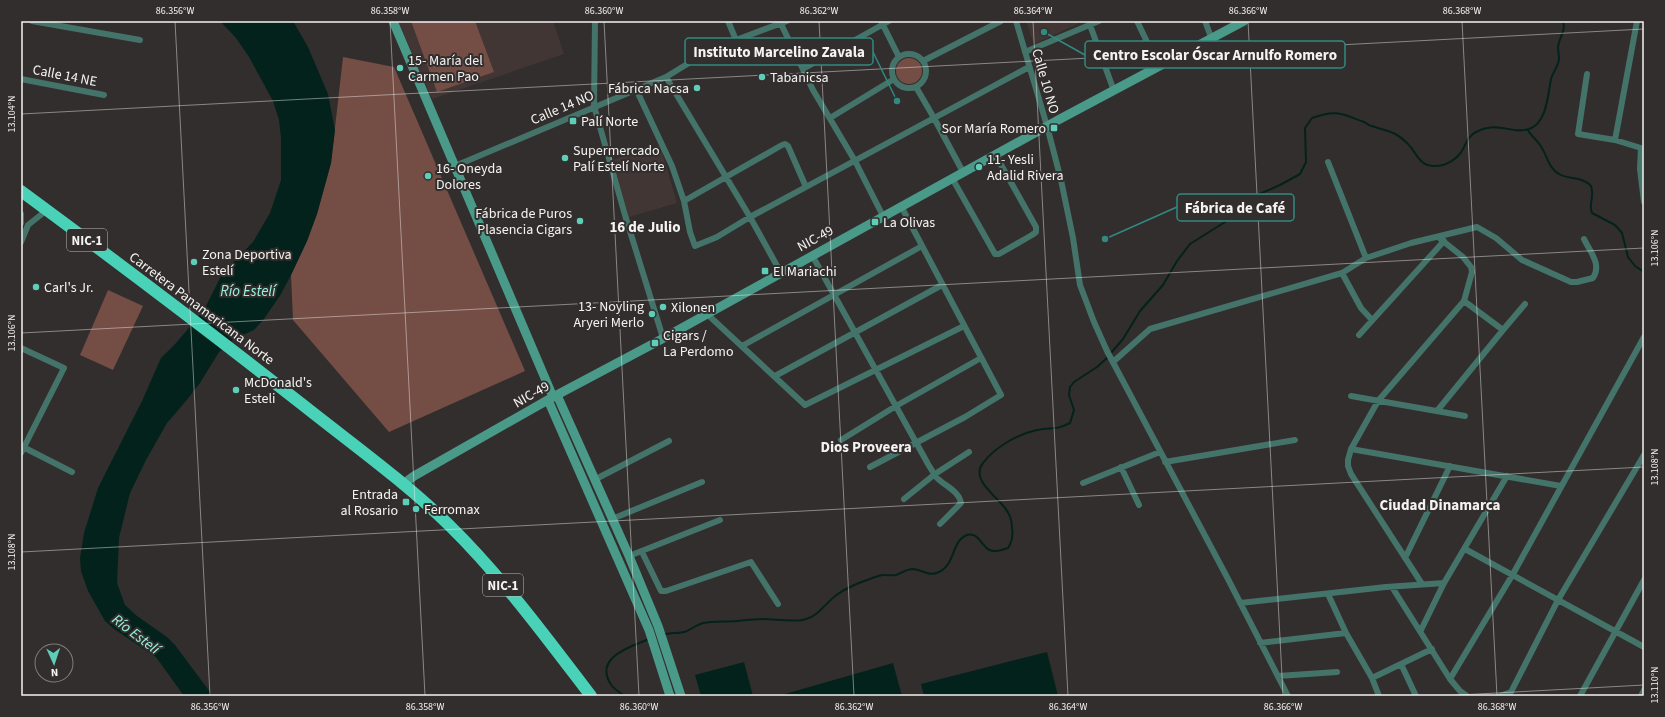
<svg xmlns="http://www.w3.org/2000/svg" width="1665" height="717" font-family="'Source Sans 3',sans-serif">
<style>
.built{fill:#413634}
.green{fill:#744d45}
.water{fill:#04221c}
.lines{fill:none;stroke-linecap:round;stroke-linejoin:round}
.stream{stroke:#04221c;stroke-width:2}
.street{stroke:#447369;stroke-width:6}
.secondary{stroke:#4a9a89;stroke-width:9}
.highway{stroke:#4ad2b8;stroke-width:12}
.ticks{fill:none;stroke:#f5f3f2;stroke-width:1;stroke-opacity:0.45}
.poi-dot{fill:#5eceb8;stroke:#322e2d;stroke-width:1.5}
.labels{text-anchor:middle;stroke-width:4;stroke-linejoin:round;paint-order:stroke}
.shield{fill:#322e2d;stroke:#bab8b7;stroke-width:1}
.shield-label{font-size:13px;font-weight:bold;fill:#f5f3f2}
.poi-label{font-size:14px;fill:#f5f3f2;stroke:#322e2d;text-anchor:start}
.street-label{font-size:14px;fill:#f5f3f2;stroke:#322e2d}
.neighbourhood-label{font-size:15px;font-weight:bold;fill:#f5f3f2;stroke:#322e2d}
.water-label{font-size:15px;font-style:italic;fill:#9af5e0;stroke:#322e2d}
.leader{fill:none;stroke:#328982;stroke-width:1.5}
.callout-dot{fill:#328982;stroke:#322e2d;stroke-width:1.5}
.callout{fill:#322e2d;stroke:#328982;stroke-width:1.5}
.callout-label{font-size:15px;text-anchor:middle;font-weight:bold;fill:#f5f3f2}
.neatline{fill:none;stroke:#f5f3f2;stroke-width:1.5}
.ticks-label{font-size:10px;text-anchor:middle;fill:#f5f3f2}
</style>
<rect width="100%" height="100%" fill="#322e2d"/>
<path class="built" d="M398,21H553L564,54L432,99Z
M1026,21H1084L1034,44Z
M660,145L677,203L629,217L612,160Z"/>
<path class="green" d="M411,21H475L494,72L437,92Z
M343,57L394,67L525,371L389,432L293,320L291,275L307,241L317,214L331,163Z
M896 71a13 13 0 1 1 26 0a13 13 0 1 1-26 0Z
M108,290L143,306L113,370L80,355Z"/>
<path class="water" d="M220,21H293L308,47L328,94L335,130L331,163L317,214L307,241L291,275L281,294L264,319L254,330L234,339L219,352L200,383L186,401L167,423L146,460L130,493L119,538L117,583L125,605L137,616L167,637L175,645L213,696H184L156,657L114,629L105,621L88,591L81,571L80,558L84,533L98,488L142,401L161,358L176,343L204,310L222,274L253,242L270,213L281,180V138L279,120L273,101L249,57L236,38Z
M1047,652L1058,696H924L921,684Z
M744,662L753,696H701L695,675Z
M893,663L902,696H778Z"/>
<g class="lines">
<path class="stream" d="M1528,130C1531,136 1536,139 1540,145C1547,154 1548,168 1559,174C1569,180 1582,176 1591,186C1595,197 1588,204 1592,213L1615,225L1622,233L1628,257L1635,266L1644,272
M1111,353L1123,339L1140,311L1163,285L1177,261L1190,244L1225,222L1241,205L1248,199L1280,185L1300,174L1306,162L1305,128L1312,118C1337,109 1342,114 1364,122C1367,123 1369,126 1372,126C1388,132 1394,130 1407,143C1416,151 1418,165 1433,166C1445,167 1458,159 1463,149C1467,142 1468,136 1476,132C1499,120 1511,135 1529,129C1547,124 1548,93 1551,79C1553,72 1558,67 1559,59C1559,55 1558,51 1558,47C1559,37 1566,32 1563,21
M663,635C670,632 677,634 684,632C691,630 696,625 703,623C714,621 726,622 737,621C746,620 754,619 764,619C775,619 796,623 806,619C818,616 825,604 834,597C846,587 864,581 878,576C884,574 890,576 896,575C902,573 906,569 913,569C923,570 929,577 939,572C956,564 951,541 967,535C981,531 982,553 996,551C1000,551 1004,549 1008,548C1013,541 1013,535 1012,528C1012,520 1010,514 1005,508C996,496 970,479 983,463C995,447 1018,434 1037,430C1053,427 1054,431 1070,423L1074,410L1069,395L1070,387L1074,382L1097,367L1108,357
M624,696C620,692 615,690 612,686C592,658 630,647 649,639"/>
<path class="street" d="M32,21L140,40
M595,21L594,106L625,215L663,338
M728,21L736,40
M881,21L899,57
M1016,21L1047,126L1061,180L1073,238L1080,285L1094,322L1107,351L1228,579L1288,696
M1137,21L1159,67
M1205,21L1211,37
M1637,21L1615,140L1641,148L1640,169L1644,202
M781,24L813,90L855,161L883,216
M1090,25L1114,91
M1025,52L1099,21
M892 71a17 17 0 1 1 34 0a17 17 0 1 1-34 0Z
M923,61L1001,21
M803,69L889,21
M1587,74L1578,134L1615,140
M666,77L750,217L781,273
M21,79L104,95
M916,87L934,118L963,172
M636,89L672,166L684,201L690,232L695,246L717,237L750,217L1029,67
M830,118L894,79
M1328,162L1366,258
M455,166L666,77L702,55L736,40L787,21
M952,178L995,254H999L1032,235L1036,232V227L995,154
M684,201L782,145L785,144L788,146L806,187
M21,214V223
M21,242L28,225L47,210
M812,255L928,464C931,469 934,474 937,478C945,486 959,491 961,503L940,524
M1342,273L1361,308L1372,320
M707,314L805,405L964,326
M1503,330L1525,304
M1359,335L1444,241
M742,346L922,246
M21,348L64,368L21,453
M1113,362L1150,329L1342,273L1366,258L1411,243L1477,227L1496,238L1522,260L1571,282H1577L1593,278C1602,264 1590,252 1584,239
M775,376L942,285
M1351,396L1465,416
M1437,411L1503,330L1464,301
M841,440L896,406L981,358
M21,446L72,472
M1351,449L1561,486
M1165,462L1295,440
M870,467L965,417L1001,395L901,206
M1121,467L1139,505
M594,480L669,441
M1083,483L1160,452
M904,499L935,474L969,452
M612,519L702,482
M1465,549L1644,647
M642,552L661,591H666L751,562L778,604
M629,556L720,520
M1405,558L1450,466
M1422,584L1351,474L1348,466V460L1351,449L1378,401L1464,301L1472,272L1471,267L1463,257L1438,237
M1392,587L1450,679L1460,691L1467,696
M1328,594L1346,633L1372,678L1379,696
M1240,603L1386,587L1444,583
M1421,630L1444,583L1507,476
M1260,643L1346,633
M1401,664L1416,696
M1278,676L1337,672
M1372,678L1432,649
M1450,679L1513,574L1644,337
M1500,696L1511,692L1558,600L1644,455
M1580,696L1644,580
M1641,696L1644,690"/>
<path class="secondary" d="M393,21L553,397
M557,395L629,556L658,626L681,696
M548,400L649,630L670,696
M403,484L414,476L553,397L651,345L1060,119L1244,21"/>
<path class="highway" d="M21,191C116,261 210,332 303,405C352,444 404,481 449,525C502,577 546,637 591,696"/>
</g>
<path class="ticks" d="M175,21L210,696M390,21L425,696M604,21L639,696M819,21L854,696M1033,21L1068,696M1248,21L1283,696M1462,21L1497,696M21,114L1644,29M21,333L1644,248M21,552L1644,467M1441,696L1644,685"/>
<g class="poi-dot">
<circle cx="400" cy="68" r="4"/>
<circle cx="762" cy="77" r="4"/>
<circle cx="697" cy="88" r="4"/>
<rect x="569" y="117" width="8" height="8" rx="2"/>
<rect x="1050" y="124" width="8" height="8" rx="2"/>
<circle cx="565" cy="158" r="4"/>
<circle cx="979" cy="167" r="4"/>
<circle cx="428" cy="176" r="4"/>
<circle cx="580" cy="221" r="4"/>
<rect x="871" y="218" width="8" height="8" rx="2"/>
<circle cx="194" cy="262" r="4"/>
<rect x="761" y="267" width="8" height="8" rx="2"/>
<circle cx="36" cy="287" r="4"/>
<circle cx="663" cy="307" r="4"/>
<circle cx="652" cy="314" r="4"/>
<rect x="651" y="339" width="8" height="8" rx="2"/>
<circle cx="236" cy="390" r="4"/>
<rect x="402" y="498" width="8" height="8" rx="2"/>
<circle cx="416" cy="509" r="4"/>
</g>
<g class="labels">
<g class="shield">
<rect x="67" y="229" width="40" height="22" rx="3"/>
<rect x="483" y="574" width="40" height="22" rx="3"/>
</g>
<g class="shield-label">
<text x="87" y="245">NIC-1</text>
<text x="503" y="590">NIC-1</text>
</g>
<g class="poi-label">
<text x="408" y="65">15- María del<tspan x="408" dy="16">Carmen Pao</tspan></text>
<text x="770" y="82">Tabanicsa</text>
<text x="689" y="93" text-anchor="end">Fábrica Nacsa</text>
<text x="581" y="126">Palí Norte</text>
<text x="1046" y="133" text-anchor="end">Sor María Romero</text>
<text x="573" y="155">Supermercado<tspan x="573" dy="16">Palí Estelí Norte</tspan></text>
<text x="987" y="164">11- Yesli<tspan x="987" dy="16">Adalid Rivera</tspan></text>
<text x="436" y="173">16- Oneyda<tspan x="436" dy="16">Dolores</tspan></text>
<text x="572" y="218" text-anchor="end">Fábrica de Puros<tspan x="572" dy="16">Plasencia Cigars</tspan></text>
<text x="883" y="227">La Olivas</text>
<text x="202" y="259">Zona Deportiva<tspan x="202" dy="16">Estelí</tspan></text>
<text x="773" y="276">El Mariachi</text>
<text x="44" y="292">Carl's Jr.</text>
<text x="644" y="311" text-anchor="end">13- Noyling<tspan x="644" dy="16">Aryeri Merlo</tspan></text>
<text x="671" y="312">Xilonen</text>
<text x="663" y="340">Cigars /<tspan x="663" dy="16">La Perdomo</tspan></text>
<text x="244" y="387">McDonald's<tspan x="244" dy="16">Esteli</tspan></text>
<text x="398" y="499" text-anchor="end">Entrada<tspan x="398" dy="16">al Rosario</tspan></text>
<text x="424" y="514">Ferromax</text>
</g>
<g class="street-label">
<text transform="translate(65 75) rotate(11)" y="5">Calle 14 NE</text>
<text transform="translate(1046 81) rotate(74)" y="5">Calle 10 NO</text>
<text transform="translate(562 107) rotate(-23)" y="5">Calle 14 NO</text>
<text transform="translate(815 238) rotate(-29)" y="5">NIC-49</text>
<text transform="translate(202 308) rotate(37)" y="5">Carretera Panamericana Norte</text>
<text transform="translate(531 394) rotate(-30)" y="5">NIC-49</text>
</g>
<g class="neighbourhood-label">
<text x="645" y="232">16 de Julio</text>
<text x="866" y="452">Dios Proveera</text>
<text x="1440" y="510">Ciudad Dinamarca</text>
</g>
<g class="water-label">
<text x="248" y="296">Río Estelí</text>
<text transform="translate(136 634) rotate(37)" y="5">Río Estelí</text>
</g>
</g>
<path class="leader" d="M897 101L873 52M1044 32L1085 55M1105 239L1177 207"/>
<g class="callout-dot">
<circle cx="897" cy="101" r="4"/>
<circle cx="1044" cy="32" r="4"/>
<circle cx="1105" cy="239" r="4"/>
</g>
<g class="callout">
<rect x="685" y="38" width="188" height="27" rx="4"/>
<rect x="1085" y="41" width="260" height="27" rx="4"/>
<rect x="1177" y="194" width="117" height="27" rx="4"/>
</g>
<g class="callout-label">
<text x="779" y="57">Instituto Marcelino Zavala</text>
<text x="1215" y="60">Centro Escolar Óscar Arnulfo Romero</text>
<text x="1235" y="213">Fábrica de Café</text>
</g>
<rect width="1665" height="717" fill="none" stroke="#322e2d" stroke-width="44"/>
<g transform="translate(54 663) rotate(177)"><circle r="19" fill="#322e2d" stroke="#807d7c"/>
<path d="M0-3L7 15L0 10L-7 15Z" fill="#5eceb8"/>
<text y="-6" font-size="11" font-weight="bold" text-anchor="middle" fill="#f5f3f2">N</text>
</g>
<rect x="22" y="22" width="1621" height="673" class="neatline"/>
<g class="ticks-label">
<text x="175" y="14">86.356°W</text>
<text x="390" y="14">86.358°W</text>
<text x="604" y="14">86.360°W</text>
<text x="819" y="14">86.362°W</text>
<text x="1033" y="14">86.364°W</text>
<text x="1248" y="14">86.366°W</text>
<text x="1462" y="14">86.368°W</text>
<text transform="translate(11 114) rotate(-90)" y="4">13.104°N</text>
<text transform="translate(1654 248) rotate(-90)" y="4">13.106°N</text>
<text transform="translate(11 333) rotate(-90)" y="4">13.106°N</text>
<text transform="translate(1654 467) rotate(-90)" y="4">13.108°N</text>
<text transform="translate(11 552) rotate(-90)" y="4">13.108°N</text>
<text transform="translate(1654 685) rotate(-90)" y="4">13.110°N</text>
<text x="210" y="710">86.356°W</text>
<text x="425" y="710">86.358°W</text>
<text x="639" y="710">86.360°W</text>
<text x="854" y="710">86.362°W</text>
<text x="1068" y="710">86.364°W</text>
<text x="1283" y="710">86.366°W</text>
<text x="1497" y="710">86.368°W</text>
</g>
</svg>
